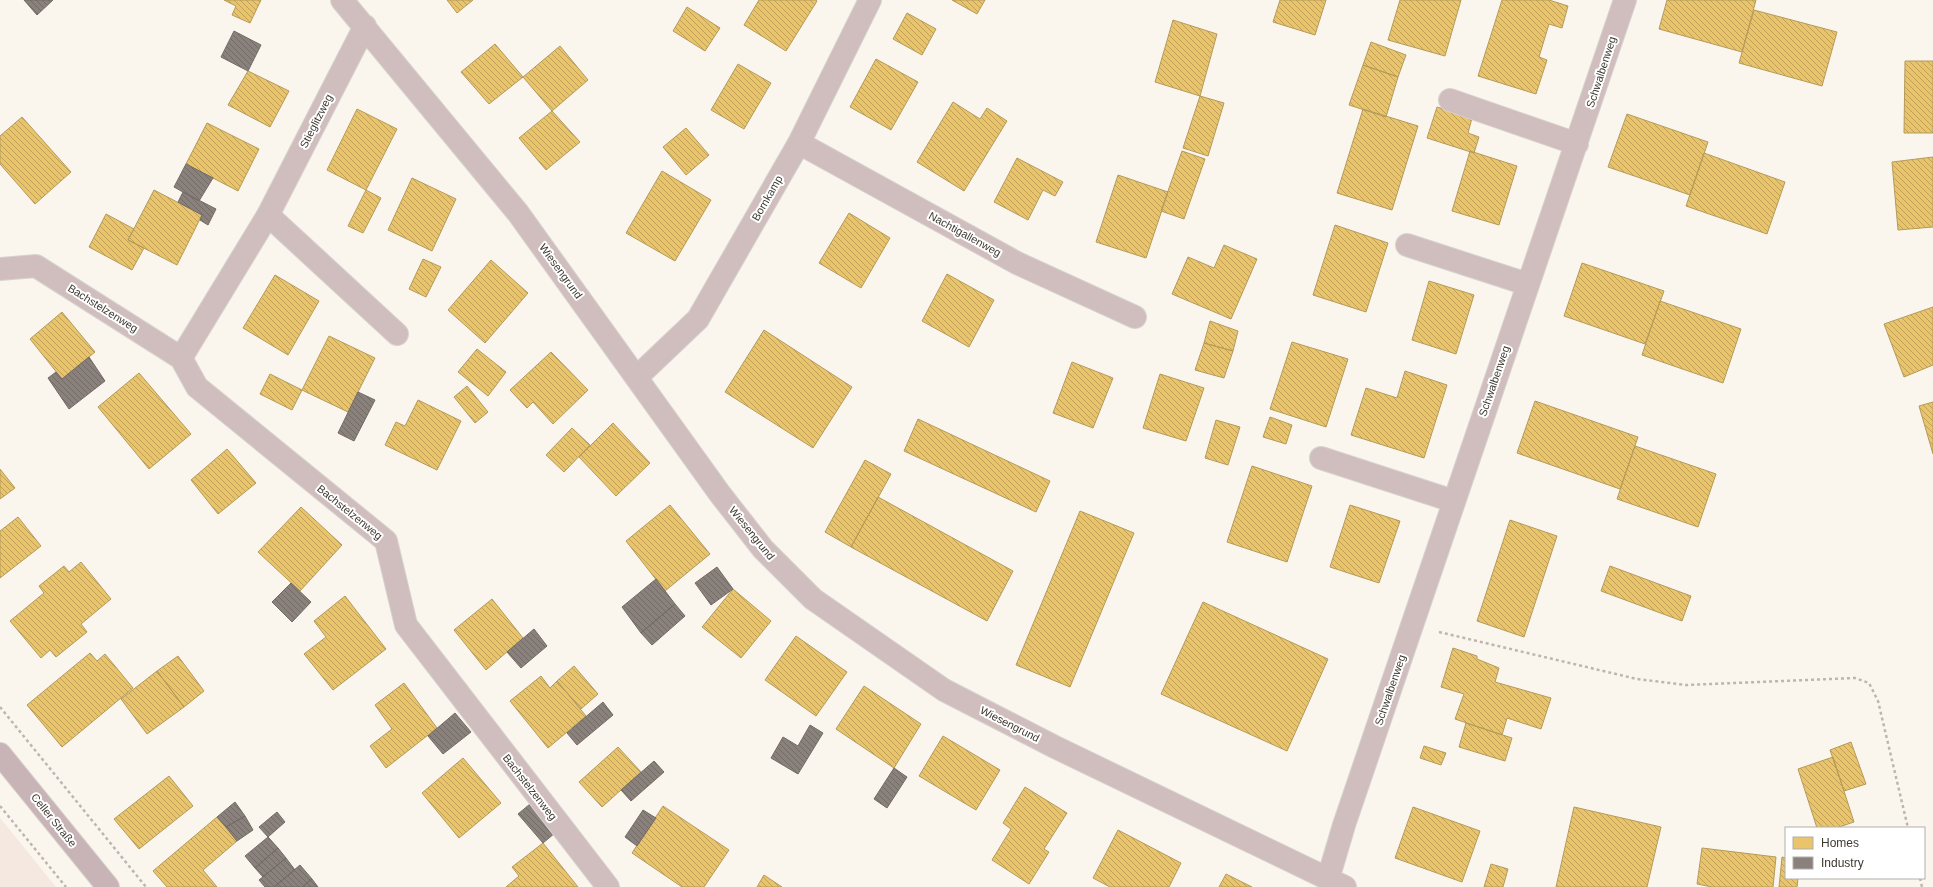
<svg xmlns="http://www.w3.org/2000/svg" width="1933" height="887" font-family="Helvetica,sans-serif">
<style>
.commercial{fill:#f4e8e0}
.homes{fill:url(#homes-back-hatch);stroke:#b59a59}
.industry{fill:url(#industry-back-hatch);stroke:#736b65}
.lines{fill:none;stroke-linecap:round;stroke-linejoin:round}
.minor-casing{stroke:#d7d3cd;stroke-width:24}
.major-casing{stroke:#d7d3cd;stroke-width:24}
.path{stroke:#bfb4b3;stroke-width:2.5;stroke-dasharray:3 3;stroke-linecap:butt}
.minor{stroke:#d0bebf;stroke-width:22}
.major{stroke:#c8b4b6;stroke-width:22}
.labels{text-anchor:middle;stroke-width:4;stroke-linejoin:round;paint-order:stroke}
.street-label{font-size:11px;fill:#3d3830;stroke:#fff}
</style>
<defs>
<pattern id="homes-back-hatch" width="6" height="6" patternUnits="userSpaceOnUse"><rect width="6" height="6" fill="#e9c46a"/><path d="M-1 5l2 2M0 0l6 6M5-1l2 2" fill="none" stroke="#bea058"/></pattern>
<pattern id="industry-back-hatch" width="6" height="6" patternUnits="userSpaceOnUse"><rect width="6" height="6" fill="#8a817c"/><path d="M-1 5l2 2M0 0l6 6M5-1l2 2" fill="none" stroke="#726b66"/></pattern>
</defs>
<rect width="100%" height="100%" fill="#faf6ee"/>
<path class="commercial" d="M0,818L56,887H0Z"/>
<path class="homes" d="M224,0H261L250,23L232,15L236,6Z
M447,0H473L457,13Z
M759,0H816L817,1L786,51L744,25Z
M952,0H985L977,14Z
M1280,0H1326L1315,35L1273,22Z
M1400,0H1461L1445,56L1388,40Z
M1502,0H1549L1568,6L1562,28L1549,24L1539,57L1547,60L1536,94L1478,76Z
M1667,0H1756L1742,52L1659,29Z
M687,7L720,28L705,51L673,31Z
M1754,10L1837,32L1822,86L1739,63Z
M907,13L936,29L922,55L893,39Z
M1173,20L1217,34L1200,96L1155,82Z
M1371,42L1406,55L1398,77L1363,65Z
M495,44L523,77L489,104L461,72Z
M560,46L588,80L552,111L523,77Z
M876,59L918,82L891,130L850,107Z
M1905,61H1933V133H1904Z
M738,64L771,83L744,129L711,110Z
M1363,65L1398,77L1386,117L1349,105Z
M248,71L289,91L270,127L228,105Z
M1200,96L1224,103L1208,156L1183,148Z
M953,102L980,119L987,108L1007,121L964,191L917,162Z
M1437,107L1472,118L1468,133L1479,137L1474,153L1427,138Z
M357,109L397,129L366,190L327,170Z
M1363,109L1418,126L1392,210L1337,193Z
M552,111L580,142L546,170L519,138Z
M1627,114L1708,142L1690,195L1608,167Z
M22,117L71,172L35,204L0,164V136Z
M207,123L259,149L238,191L186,164Z
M686,128L709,155L686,175L663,147Z
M1182,151L1205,159L1184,219L1161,211Z
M1470,151L1517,166L1499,225L1452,211Z
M1704,153L1785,182L1767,234L1686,206Z
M1933,157V227L1898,230L1892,162Z
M1017,158L1063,182L1055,196L1043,190L1028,220L994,202Z
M662,171L711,200L675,261L626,233Z
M1118,175L1168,192L1146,258L1096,242Z
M412,178L456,199L432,251L388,230Z
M154,190L202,215L177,265L128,240Z
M366,190L381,198L363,233L348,226Z
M849,213L890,238L861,288L819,263Z
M106,214L134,229L128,240L144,248L132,270L89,247Z
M1335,225L1388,243L1366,312L1313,295Z
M1224,245L1257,259L1231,319L1172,294L1188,257L1214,268Z
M423,259L441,267L426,297L409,289Z
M491,260L528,293L485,343L448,310Z
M1582,263L1664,291L1645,344L1564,316Z
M947,274L994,300L969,347L922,321Z
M275,275L319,301L288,355L243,328Z
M1429,281L1474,295L1456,354L1412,340Z
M1660,301L1741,329L1723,383L1642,355Z
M1933,307V365L1904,377L1884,324Z
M62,312L95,352L62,379L30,339Z
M1210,321L1238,331L1233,351L1204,343Z
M764,330L852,387L813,448L725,392Z
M329,336L375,358L348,412L302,390Z
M1292,342L1348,359L1326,427L1270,409Z
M1204,343L1233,351L1224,378L1195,370Z
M477,349L506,372L488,396L458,372Z
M551,352L588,390L553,424L533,402L527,408L510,390Z
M1072,362L1113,378L1093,428L1053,413Z
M1405,371L1447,385L1424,458L1351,435L1366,388L1397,398Z
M139,373L191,434L149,469L98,407Z
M270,374L302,390L292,410L260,394Z
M1160,374L1204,388L1186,441L1143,428Z
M467,386L488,412L475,423L454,397Z
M418,400L461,421L437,470L385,445L396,422L405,426Z
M1535,401L1638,437L1620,489L1517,453Z
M1933,402V454L1919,406Z
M1270,417L1292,425L1286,444L1263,437Z
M918,419L1050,481L1036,512L904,451Z
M1216,420L1240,427L1228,465L1205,458Z
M613,423L650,463L616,496L579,457Z
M572,428L590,445L564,472L546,455Z
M1635,446L1716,474L1698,527L1617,499Z
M227,449L256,483L218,514L191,480Z
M865,460L891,474L851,547L825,532Z
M1252,466L1312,486L1287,562L1227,542Z
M0,469L15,488L0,499Z
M878,497L1013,571L987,621L851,547Z
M670,505L710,554L665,591L626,541Z
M1350,505L1400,521L1379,583L1330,567Z
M301,507L342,545L300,591L258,552Z
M1080,511L1134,533L1070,687L1016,665Z
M18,517L41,546L0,578V531Z
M1510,520L1557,536L1524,637L1477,621Z
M81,562L111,599L81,624L87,632L56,657L50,650L41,658L10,621L44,593L39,586L64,566L69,572Z
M1610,566L1691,596L1682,621L1601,591Z
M733,589L771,621L741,658L702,627Z
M345,596L386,649L333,690L304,654L326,637L314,621Z
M492,599L523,638L486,670L454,630Z
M1203,602L1328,659L1287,751L1161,694Z
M796,636L847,672L816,716L765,680Z
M1453,648L1477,656V659L1499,668L1495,682L1551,698L1541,729L1507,718L1502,735L1455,719L1464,694L1441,687Z
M90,653L97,661L105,654L133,688L62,747L27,705Z
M178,656L204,691L184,707L157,671Z
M574,666L598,694L581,709L557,681Z
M157,671L184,707L147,734L121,699Z
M541,676L550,688L557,681L586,716L548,748L510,701Z
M404,683L437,728L386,768L370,746L392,729L375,705Z
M864,686L921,724L894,768L836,729Z
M1466,723L1512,738L1505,761L1459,747Z
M943,736L1000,770L976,810L919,776Z
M1851,742L1866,784L1844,791L1830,750Z
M1424,746L1446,753L1441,765L1420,758Z
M618,747L641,772L602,807L579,782Z
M1833,757L1854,822L1836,828H1817L1798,769Z
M463,758L501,803L459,838L422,793Z
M169,776L193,806L139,849L114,819Z
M1025,787L1067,813L1044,849L1049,852L1029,884L992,860L1011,829L1003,823Z
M663,806L729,850L704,887H682L632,853Z
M1413,807L1480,831L1462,882L1395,858Z
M1574,807L1661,827L1647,887H1556Z
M217,817L237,841L203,870L217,887H167L153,871Z
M1118,830L1181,863L1169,887H1110L1093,878Z
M543,843L578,887H506L519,876L512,867Z
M1702,848L1776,857L1773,887H1712L1697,884Z
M1782,857L1786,858V878H1798L1797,887H1779Z
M1491,864L1508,869L1503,887H1484Z
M1226,874L1252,887H1219Z
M764,875L782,887H757Z"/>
<path class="industry" d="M24,0H53L37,15Z
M234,31L261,45L248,71L221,57Z
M186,164L213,178L199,201L174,187Z
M183,192L216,209L208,225L200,220L202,215L178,202Z
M89,357L105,381L69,409L48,378L56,372L62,379Z
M358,392L375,400L354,441L338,433Z
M717,567L733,589L711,605L695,583Z
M656,579L675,604L641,633L622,607Z
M291,583L311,602L292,622L272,602Z
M675,604L685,616L652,645L641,633Z
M534,629L547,646L521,668L507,652Z
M603,702L613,715L577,745L567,733Z
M455,713L471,732L443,754L428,736Z
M810,725L823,733L798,774L771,758L783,737L798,746Z
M654,761L664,772L631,801L621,790Z
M894,768L907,777L887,808L874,799Z
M235,802L245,816L226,827L217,817Z
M530,804L555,833L543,843L518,814Z
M643,810L656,818L637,846L625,837Z
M277,812L285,822L268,837L259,827Z
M245,816L253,830L237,841L226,827Z
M268,837L278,848L255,868L245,856Z
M278,848L286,858L263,877L255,868Z
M286,858L295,870L274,887H265L259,880Z
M300,865L312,879L302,887H274Z
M312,879L318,887H302Z"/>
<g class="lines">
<defs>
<path id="minor" d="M342,0L518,213L720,494L763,549L813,599L944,690L1055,747L1345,887
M1450,100L1577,144
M799,143L1017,263L1135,317
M268,215L397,334
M1407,245L1527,284
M0,269L36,266L181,358L197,387L386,541L406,625L608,887
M181,358L268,215L365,26
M637,377L698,319L799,143L870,0
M1321,458L1453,501
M1328,879L1344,825L1625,0"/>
<path id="major" d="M0,754L108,887"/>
</defs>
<use href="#minor" class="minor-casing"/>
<use href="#major" class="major-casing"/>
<path class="path" d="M1439,632L1637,679L1686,685L1855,678L1869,683L1878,701L1908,828
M0,707L146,887
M0,806L66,887
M1920,878L1922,887"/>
<use href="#minor" class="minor"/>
<use href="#major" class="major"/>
</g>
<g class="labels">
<g class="street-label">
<text transform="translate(1601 72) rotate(-72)" y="4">Schwalbenweg</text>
<text transform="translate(316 121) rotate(-63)" y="4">Stieglitzweg</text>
<text transform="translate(767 198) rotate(-60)" y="4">Bornkamp</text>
<text transform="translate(965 234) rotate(29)" y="4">Nachtigallenweg</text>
<text transform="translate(561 271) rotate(54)" y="4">Wiesengrund</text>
<text transform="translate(103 308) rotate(32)" y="4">Bachstelzenweg</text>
<text transform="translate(1494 381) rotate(-71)" y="4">Schwalbenweg</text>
<text transform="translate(350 512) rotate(39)" y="4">Bachstelzenweg</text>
<text transform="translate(752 533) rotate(51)" y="4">Wiesengrund</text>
<text transform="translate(1390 690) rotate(-71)" y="4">Schwalbenweg</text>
<text transform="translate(1010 724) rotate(27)" y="4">Wiesengrund</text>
<text transform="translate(530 787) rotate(52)" y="4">Bachstelzenweg</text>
<text transform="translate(54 820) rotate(51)" y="4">Celler Straße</text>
</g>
</g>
<rect x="1785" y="827" width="140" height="52" fill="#ffffff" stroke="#b1afac"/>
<rect x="1793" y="837" width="20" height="12" fill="#e9c46a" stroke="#b1afac"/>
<text x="1821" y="847" font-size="12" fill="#3d3830">Homes</text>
<rect x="1793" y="857" width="20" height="12" fill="#8a817c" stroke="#b1afac"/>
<text x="1821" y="867" font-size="12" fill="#3d3830">Industry</text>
</svg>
